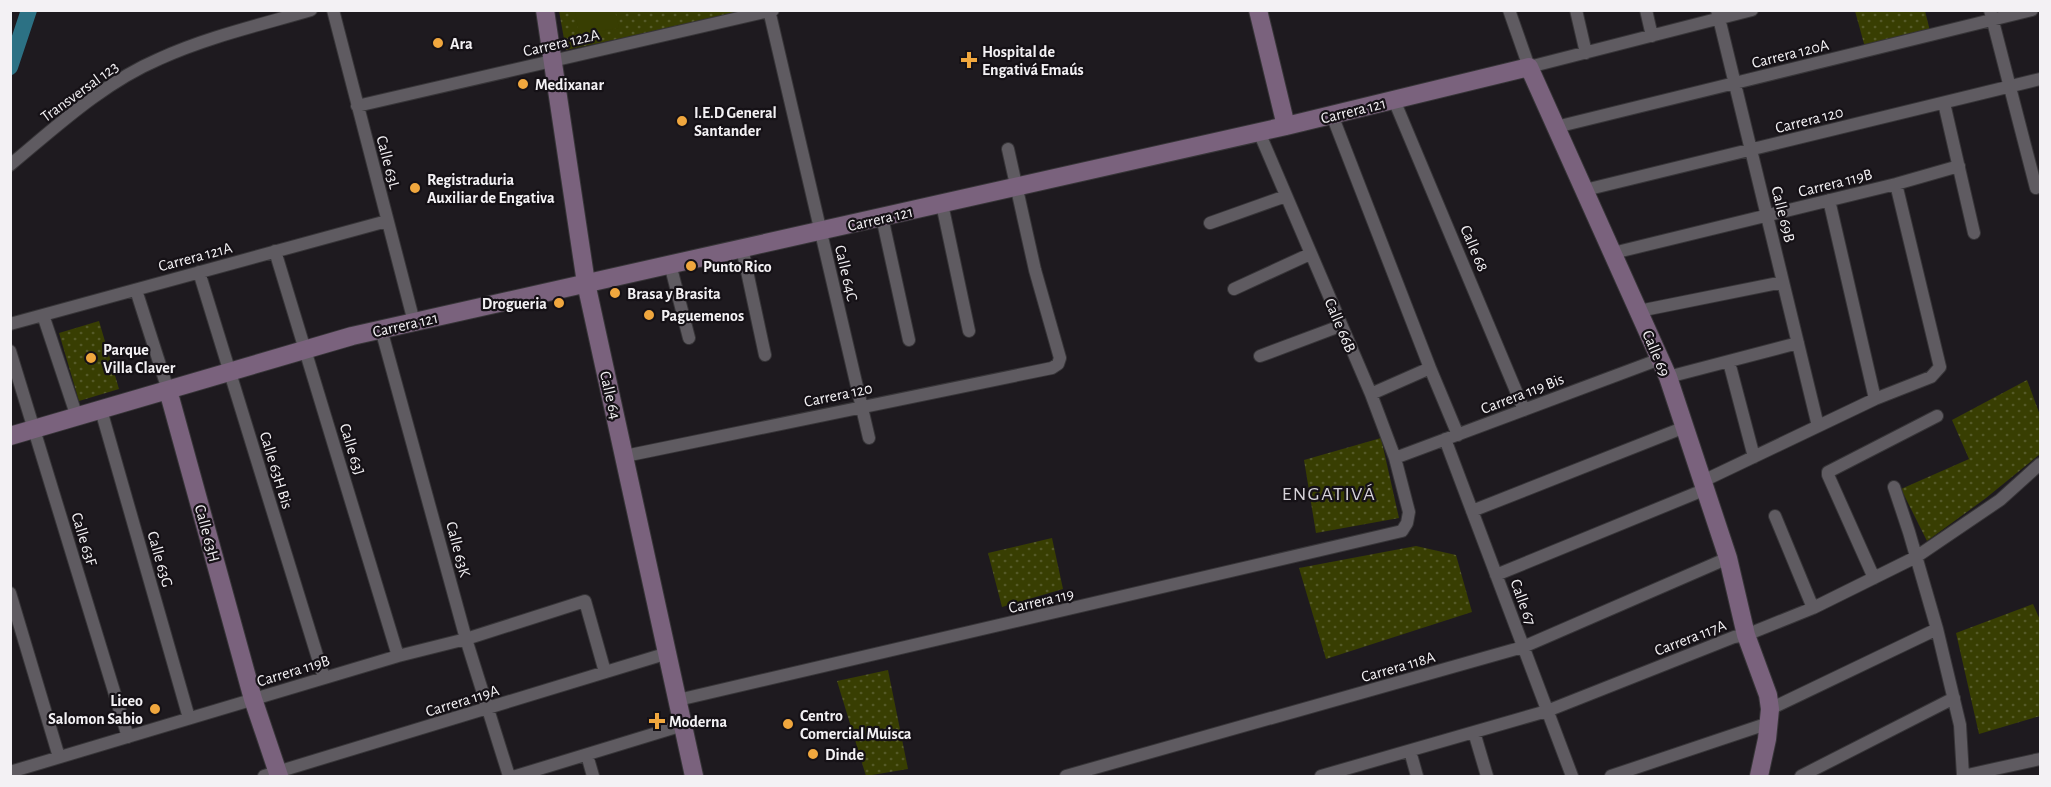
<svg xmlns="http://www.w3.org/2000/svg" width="2051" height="787" font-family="'Alegreya Sans',sans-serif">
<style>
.park{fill:url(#park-dots)}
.garden{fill:#383e02}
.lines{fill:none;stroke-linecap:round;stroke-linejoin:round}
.canal{stroke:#2c7184;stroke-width:16}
.street-casing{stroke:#373538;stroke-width:14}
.secondary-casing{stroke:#373538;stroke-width:20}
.street{stroke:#5f5b61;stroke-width:12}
.secondary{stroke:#7a627d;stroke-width:18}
.poi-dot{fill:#f0a73e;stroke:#151116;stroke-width:2}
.labels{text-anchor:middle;stroke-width:4.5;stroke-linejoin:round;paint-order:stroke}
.street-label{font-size:16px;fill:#f3f1f4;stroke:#151116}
.poi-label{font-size:16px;font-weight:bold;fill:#f3f1f4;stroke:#151116;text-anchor:start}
.quarter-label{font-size:20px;letter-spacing:1.5px;fill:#d6d2d8;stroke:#151116}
</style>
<defs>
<pattern id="park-dots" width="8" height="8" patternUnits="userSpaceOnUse" patternTransform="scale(1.5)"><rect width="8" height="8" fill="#383e02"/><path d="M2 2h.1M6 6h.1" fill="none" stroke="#555a28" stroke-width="1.8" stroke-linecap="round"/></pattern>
</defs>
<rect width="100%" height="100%" fill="#1e1a1f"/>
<path class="park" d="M756,10L566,50L559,11Z
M1855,11H1925L1931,35L1866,51Z
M99,321L119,389L79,401L59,333Z
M2027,380L2040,415V454L1986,498L1927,541L1901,489L1969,459L1952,420Z
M1381,438L1399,518L1316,533L1304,460Z
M1052,538L1063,589L1002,607L988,553Z
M1416,546L1456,555L1472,612L1326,659L1299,568Z
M2033,604L2040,620V681L2039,682L2040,688V716L1979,734L1956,633Z
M888,670L908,769L866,776L837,681Z"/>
<path class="garden" d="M575,11H615L619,28L579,34Z"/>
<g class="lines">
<path class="canal" d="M10,67L29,10"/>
<defs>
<path id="street" d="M333,10L414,322
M769,10L869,438
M1509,10L1529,67L1752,10
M1576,10L1586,53
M1646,10L1652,36
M1717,10L1818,426
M1990,10L2036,188
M1394,100L1524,410
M1944,103L1974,233
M357,106L773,10
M1332,115L1430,368L1458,435
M1556,127L2032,10
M10,165C57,126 103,83 159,59C207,37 260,25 311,10
M1585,190L2040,79
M1829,200L1875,399
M942,204L969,331
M882,217L909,340
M1210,223L1286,196
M742,248L765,355
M275,251L398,656
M1613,253L1896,184L1959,166
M670,264L689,338
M199,272L324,678
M1234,289L1310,254
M136,290L168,390
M1639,311L1783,282
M43,315L77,417
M10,324L387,221
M381,329L466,639L509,776
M10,351L128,737
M1260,356L1340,326
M1729,362L1754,457
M1668,377L1798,343
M1371,394L1430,368
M101,410L189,718
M1445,439L1572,776
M625,456L1052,368L1058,364L1060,358L1035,270L1008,149
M1395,458L1660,359
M1703,481L1875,399L1931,377L1940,367L1896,184
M1894,487L1909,532L1937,629L1960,725L1963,776
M1472,511L1685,427
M1775,516L1813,608
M1496,575L1706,489
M1874,578L1828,475V472L1937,416
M10,593L59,757
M678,700L1402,531L1407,523L1409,512L1395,458L1371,394L1259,132
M1770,709L1937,629
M1474,732L1487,776
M1410,751L1417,776
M587,755L593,776
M10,772L398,656L466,639L585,601L605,672
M264,776L668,653
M516,776L683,725
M1066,776L1523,647L1728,558
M1321,776L1547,711L1734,637L1746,635L1813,608L1916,557L2000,500L2040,464
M1611,776L1769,723
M1801,776L1954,698
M1963,776L2040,759"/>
<path id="secondary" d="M545,10L586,283L694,776
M1258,10L1286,126
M168,390L253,699L279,776
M10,436L352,336L1286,126L1529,67L1668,377L1728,558L1746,635L1768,695L1770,709L1767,739L1759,776"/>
</defs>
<use href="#street" class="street-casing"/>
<use href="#secondary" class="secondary-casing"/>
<use href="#street" class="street"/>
<use href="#secondary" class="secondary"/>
</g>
<g class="poi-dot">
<circle cx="438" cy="43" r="6"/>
<path d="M966 51h6v6h6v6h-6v6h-6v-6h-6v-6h6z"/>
<circle cx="523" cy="84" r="6"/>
<circle cx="682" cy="121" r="6"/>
<circle cx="415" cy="188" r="6"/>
<circle cx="691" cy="266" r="6"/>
<circle cx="615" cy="293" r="6"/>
<circle cx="559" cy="303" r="6"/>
<circle cx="649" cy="315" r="6"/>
<circle cx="91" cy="358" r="6"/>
<circle cx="155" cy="709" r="6"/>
<path d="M654 712h6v6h6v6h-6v6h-6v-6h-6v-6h6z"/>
<circle cx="788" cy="724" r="6"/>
<circle cx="813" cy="754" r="6"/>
</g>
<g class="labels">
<g class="street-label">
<text transform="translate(561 42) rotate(-13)" y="6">Carrera 122A</text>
<text transform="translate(1790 53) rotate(-14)" y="6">Carrera 120A</text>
<text transform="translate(79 91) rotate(-36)" y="6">Transversal 123</text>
<text transform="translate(1353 110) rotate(-14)" y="6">Carrera 121</text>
<text transform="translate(1809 119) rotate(-14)" y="6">Carrera 120</text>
<text transform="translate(389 162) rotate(75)" y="6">Calle 63L</text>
<text transform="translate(1835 182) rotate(-14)" y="6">Carrera 119B</text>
<text transform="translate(1784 214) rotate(76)" y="6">Calle 69B</text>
<text transform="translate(880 218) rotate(-13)" y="6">Carrera 121</text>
<text transform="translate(1475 248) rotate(67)" y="6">Calle 68</text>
<text transform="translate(195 256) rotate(-15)" y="6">Carrera 121A</text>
<text transform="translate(847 273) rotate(77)" y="6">Calle 64C</text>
<text transform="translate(405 324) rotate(-13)" y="6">Carrera 121</text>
<text transform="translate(1341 325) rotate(67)" y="6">Calle 66B</text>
<text transform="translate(1657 353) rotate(67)" y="6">Calle 69</text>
<text transform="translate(1522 393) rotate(-21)" y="6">Carrera 119 Bis</text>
<text transform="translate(838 394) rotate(-12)" y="6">Carrera 120</text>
<text transform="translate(611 395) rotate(77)" y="6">Calle 64</text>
<text transform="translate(353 449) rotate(73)" y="6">Calle 63J</text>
<text transform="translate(277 470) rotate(73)" y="6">Calle 63H Bis</text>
<text transform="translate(208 533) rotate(75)" y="6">Calle 63H</text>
<text transform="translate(85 539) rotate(73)" y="6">Calle 63F</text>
<text transform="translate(459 549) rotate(75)" y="6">Calle 63K</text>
<text transform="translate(161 559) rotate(74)" y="6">Calle 63G</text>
<text transform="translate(1041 600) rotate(-13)" y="6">Carrera 119</text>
<text transform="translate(1524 602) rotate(70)" y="6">Calle 67</text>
<text transform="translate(1690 637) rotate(-21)" y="6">Carrera 117A</text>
<text transform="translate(1398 666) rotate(-16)" y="6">Carrera 118A</text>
<text transform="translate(293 670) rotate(-17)" y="6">Carrera 119B</text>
<text transform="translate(462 700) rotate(-17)" y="6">Carrera 119A</text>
</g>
<g class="poi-label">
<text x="450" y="49">Ara</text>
<text x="982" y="57">Hospital de<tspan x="982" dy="18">Engativá Emaús</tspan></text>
<text x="535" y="90">Medixanar</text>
<text x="694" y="118">I.E.D General<tspan x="694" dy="18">Santander</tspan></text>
<text x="427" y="185">Registraduria<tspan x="427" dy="18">Auxiliar de Engativa</tspan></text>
<text x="703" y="272">Punto Rico</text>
<text x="627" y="299">Brasa y Brasita</text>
<text x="547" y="309" text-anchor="end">Drogueria</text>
<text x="661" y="321">Paguemenos</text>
<text x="103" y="355">Parque<tspan x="103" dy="18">Villa Claver</tspan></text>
<text x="143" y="706" text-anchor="end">Liceo<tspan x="143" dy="18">Salomon Sabio</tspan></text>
<text x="800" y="721">Centro<tspan x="800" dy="18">Comercial Muisca</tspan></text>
<text x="669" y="727">Moderna</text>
<text x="825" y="760">Dinde</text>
</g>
<g class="quarter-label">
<text x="1329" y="500">ENGATIVÁ</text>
</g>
</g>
<rect width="2051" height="787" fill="none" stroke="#f3f1f4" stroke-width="24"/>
</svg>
